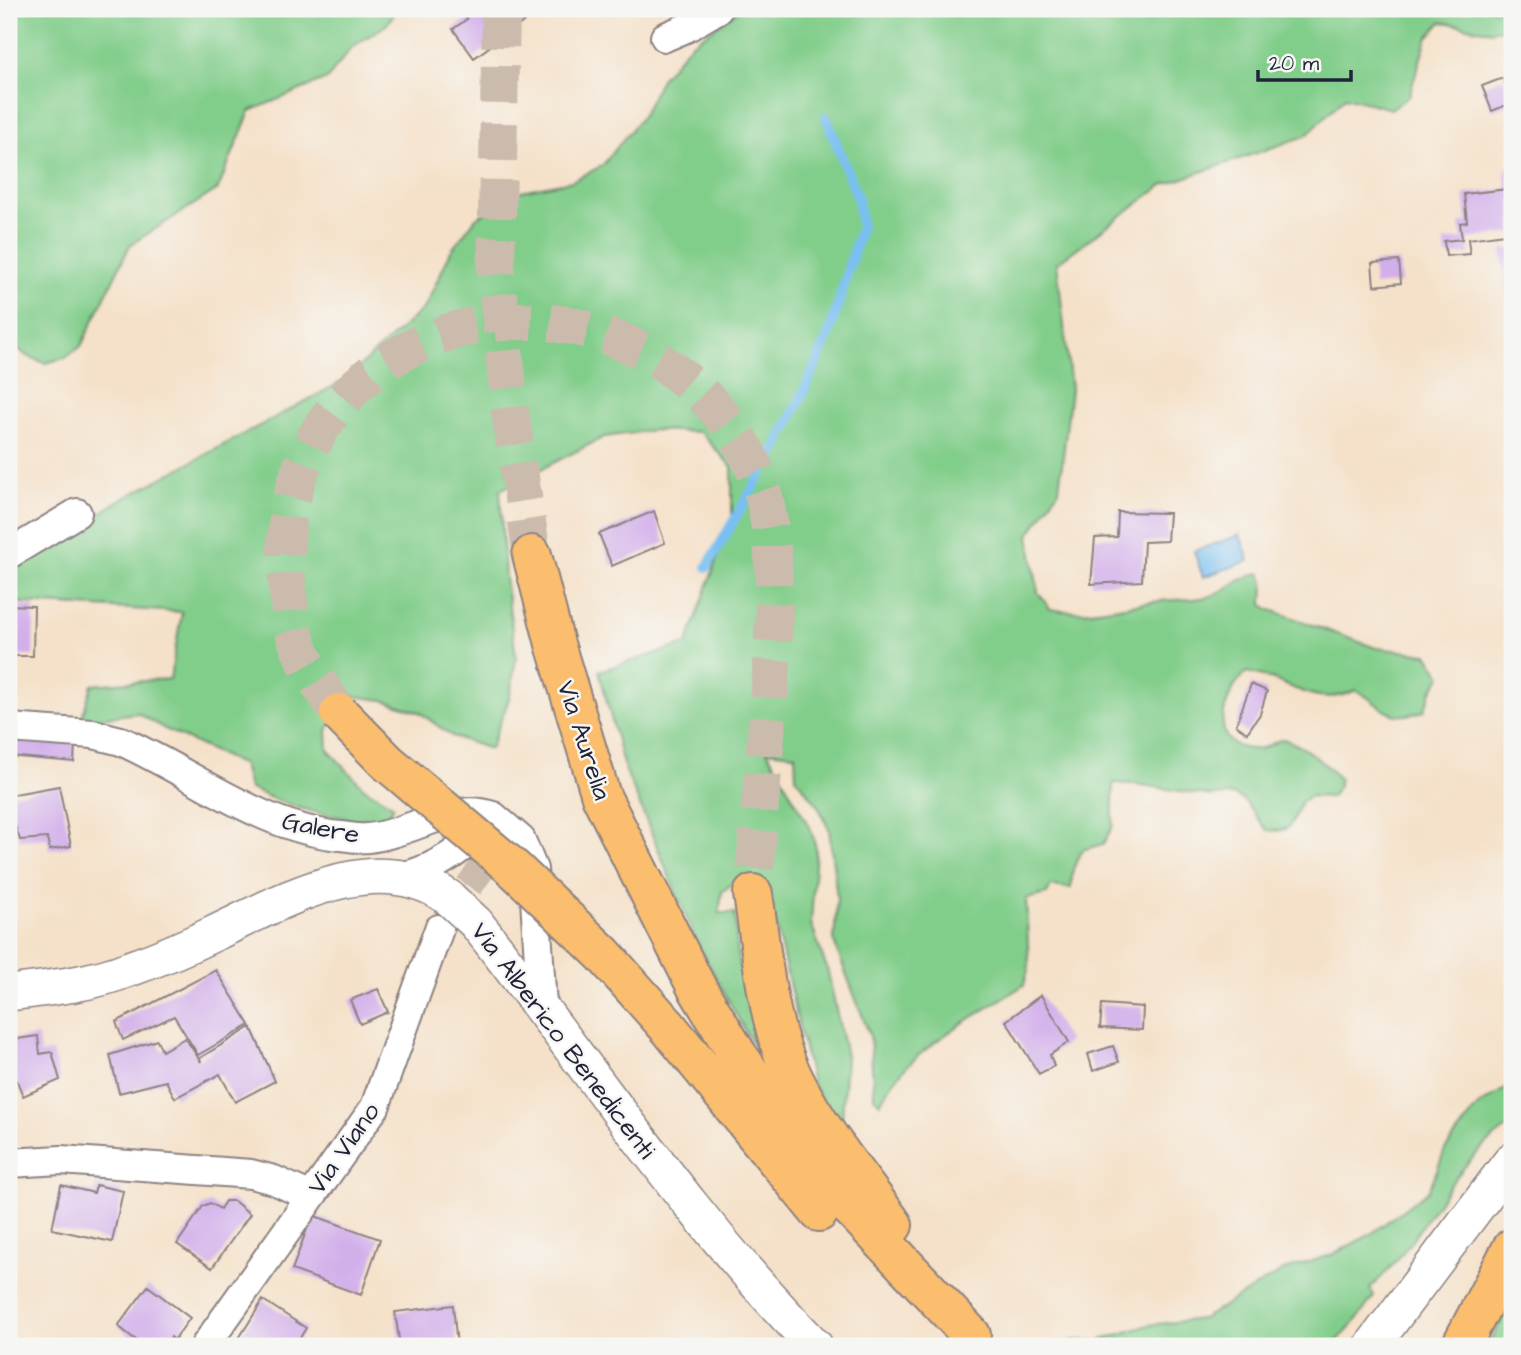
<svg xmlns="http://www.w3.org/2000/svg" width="1521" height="1355" font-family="'Architects Daughter',sans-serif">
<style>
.green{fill:#81cd8a;stroke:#527862;stroke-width:2}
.water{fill:#79bff1;stroke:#4e7096;stroke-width:2}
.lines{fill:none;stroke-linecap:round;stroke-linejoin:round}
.stream{stroke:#79bff1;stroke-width:10}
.building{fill:#d2aeea}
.minor-tunnel{stroke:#cbbbad;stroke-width:28;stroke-dasharray:28 14;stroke-linecap:butt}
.trunk-tunnel{stroke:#cbbbad;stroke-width:38;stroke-dasharray:38 19;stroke-linecap:butt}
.minor-casing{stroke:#8c8282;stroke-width:32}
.tertiary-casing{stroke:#8c8282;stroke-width:38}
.primary-casing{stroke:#8c8282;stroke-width:42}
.trunk-casing{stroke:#8c8282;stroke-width:42}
.minor{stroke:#fff;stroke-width:28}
.tertiary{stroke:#fff;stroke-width:35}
.primary{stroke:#fbbd6e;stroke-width:38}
.trunk{stroke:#fbbd6e;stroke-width:38}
.tertiary-bridge-casing{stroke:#8c8282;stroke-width:38;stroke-linecap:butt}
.trunk-bridge-casing{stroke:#8c8282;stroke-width:42;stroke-linecap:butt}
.tertiary-bridge{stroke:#fff;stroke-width:35}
.trunk-bridge{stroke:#fbbd6e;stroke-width:38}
.labels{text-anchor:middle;stroke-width:5;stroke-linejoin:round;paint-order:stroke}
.street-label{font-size:26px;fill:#22223b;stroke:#f6f6f2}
</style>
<rect width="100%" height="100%" fill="#f6f6f2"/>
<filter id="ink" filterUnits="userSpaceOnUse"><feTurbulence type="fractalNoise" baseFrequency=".0143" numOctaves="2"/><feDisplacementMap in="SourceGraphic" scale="14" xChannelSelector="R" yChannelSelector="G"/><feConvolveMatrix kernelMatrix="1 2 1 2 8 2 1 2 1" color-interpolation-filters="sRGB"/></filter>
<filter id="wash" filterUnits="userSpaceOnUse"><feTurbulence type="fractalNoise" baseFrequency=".00686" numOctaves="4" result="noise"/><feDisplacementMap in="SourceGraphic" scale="28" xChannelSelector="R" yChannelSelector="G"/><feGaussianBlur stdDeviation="1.57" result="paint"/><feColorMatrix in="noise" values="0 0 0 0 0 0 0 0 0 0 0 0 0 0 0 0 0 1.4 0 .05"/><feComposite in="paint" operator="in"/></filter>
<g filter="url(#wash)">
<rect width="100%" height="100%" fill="#f5e1c9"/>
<path class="green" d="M9,9H398L386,25L352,47L327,79L250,111L218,189L130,245L81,346L65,358L45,363L27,356L11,343L9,333Z
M741,9H1512V24C1490,39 1465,23 1441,22L1427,38L1409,96L1391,109L1345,97L1306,136L1163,185L1057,263L1071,389L1059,490L1029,535L1038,592L1050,609C1091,618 1132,601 1174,600C1188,599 1198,600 1211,596C1228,590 1243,575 1260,573L1264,582L1263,604L1268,609L1376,648L1427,654L1442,676L1431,692L1424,711C1386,723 1387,708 1356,690C1314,711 1285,677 1246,672C1223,695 1204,751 1257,749C1267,749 1274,741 1283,739C1303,745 1326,763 1339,779L1337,789L1331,797L1310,796L1301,802C1292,821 1293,834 1267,830L1244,800L1234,795L1212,796L1135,784L1113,783V826L1103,844L1082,850L1073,869L1071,888L1051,886L1047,894L1026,899L1029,966L1024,985C975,1017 907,1049 880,1103L874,1097L870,1036L834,942L837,898L829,829L817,804L796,778L795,754L767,751L811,830L816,848L811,923L828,972L846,1056L841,1135L812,1083L768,891L748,876L738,879L722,892L719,913H735L738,960L762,1049H755L696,941L623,764L599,671L687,644L732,517V467L700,432L654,430L604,437L500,490L505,578L516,657L510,696L490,749L452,736L419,712L383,700L343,695L327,731L328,750L364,788L394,806L385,819C345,824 284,806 249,788L243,765L165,729L138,713L81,720L92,685L170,679L182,612L9,602V574L115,503L345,380L425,307L451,251L476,218L521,191L572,181L602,166L642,116L662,77L691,44Z
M1512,1084V1124C1502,1132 1491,1139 1482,1148C1439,1189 1415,1249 1370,1288L1374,1296L1352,1326L1332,1346H1070L1072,1340L1098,1341L1149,1325L1202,1319L1284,1270L1334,1254L1371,1234L1429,1190L1445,1150L1477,1107Z
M1512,1297V1346H1488Z"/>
<path class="water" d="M1240,535L1249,561L1203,577L1194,551Z"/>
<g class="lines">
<path class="stream" d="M707,567L777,446L799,402L829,334L861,227L858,199L826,117"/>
</g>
<g id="blocks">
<path class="building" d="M460,9H518L526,20L474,58L453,29L467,19Z
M1503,78L1512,103L1492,111L1482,86Z
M1505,171H1512V233L1468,239L1470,254L1446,256L1444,241L1462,239L1460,223L1467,222L1464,194L1507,189Z
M1512,248V296L1507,297L1502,249Z
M1399,261L1401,283L1374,286L1372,263Z
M654,511L665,543L612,566L599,534Z
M1118,512L1169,513L1167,541L1144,542L1142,581L1091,584L1095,538L1117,537Z
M9,605L34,606L33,656H9Z
M1251,684L1267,691L1260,714L1247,733L1236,725Z
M9,738L75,744L74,762L9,756Z
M59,786L71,846L50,850L47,838L20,840L14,823H9V795Z
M216,970L250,1025L198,1055L174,1016L123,1040L116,1022Z
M378,989L388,1012L360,1024L350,1000Z
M1041,995L1069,1042L1050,1055L1054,1066L1039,1074L1006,1021Z
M1102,1004L1143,1007L1142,1030L1100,1028Z
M251,1027L275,1081L235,1102L220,1074L175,1098L166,1081L119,1093L110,1055L157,1040L162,1051L185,1038L201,1062L200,1058Z
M38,1036L40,1054L52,1052L60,1080L23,1096L15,1076H9V1040Z
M1113,1046L1119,1062L1093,1071L1088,1054Z
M61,1185L94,1193L96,1185L123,1191L112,1242L52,1229Z
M225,1201H234L250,1214L212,1268L177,1244L203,1206L210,1203L220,1209Z
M312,1215L380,1239L361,1295L292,1270Z
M148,1286L190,1318L174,1340L171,1337L164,1346H133L137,1341L118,1326Z
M263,1300L306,1328L295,1346H242L236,1343Z
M453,1305L457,1346H400L395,1312Z"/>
</g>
</g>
<g filter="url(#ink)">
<use href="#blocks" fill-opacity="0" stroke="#8c8282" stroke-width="2"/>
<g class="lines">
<path class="minor-tunnel" d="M445,921L504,836"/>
<path class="trunk-tunnel" d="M501,9L496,270L510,412L532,555
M339,713C324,690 306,668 297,642C290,622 289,601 287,580C265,364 508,246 678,374C718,404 752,448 764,497C777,552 775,604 772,660C767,738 758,816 753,894"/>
<defs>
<path id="minor" d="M665,37L686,28L718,9
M9,554L77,513
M9,728L93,734L121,741C191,772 264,830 341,836C350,837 360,839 368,838C410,834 451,801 493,816C471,845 436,870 400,877
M493,816L521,840L533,869L542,1006
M9,1163L61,1160L251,1174L274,1180L309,1196
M205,1346L375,1107L439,929"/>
<path id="tertiary" d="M476,923C588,1065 688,1217 815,1346
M9,993C49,988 92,984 129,969C158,959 186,947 213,934C283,901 376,845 449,898
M1372,1346L1512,1160"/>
<path id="primary" d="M1461,1346L1512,1248"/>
<path id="trunk" d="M532,555L555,644L601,796L697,988L737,1054L829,1185L971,1335
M753,894C761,946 765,1003 783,1053C804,1113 856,1172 893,1225
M668,1027L819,1212"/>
</defs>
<use href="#minor" class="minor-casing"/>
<use href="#tertiary" class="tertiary-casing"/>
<use href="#primary" class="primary-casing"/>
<use href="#trunk" class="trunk-casing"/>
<use href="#minor" class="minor"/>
<use href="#tertiary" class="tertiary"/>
<use href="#primary" class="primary"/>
<use href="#trunk" class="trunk"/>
<defs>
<path id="tertiary-bridge" d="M449,898L476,923"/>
<path id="trunk-bridge" d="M339,713L387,762L513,868L603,954L668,1027"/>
</defs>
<use href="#tertiary-bridge" class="tertiary-bridge-casing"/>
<use href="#trunk-bridge" class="trunk-bridge-casing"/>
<use href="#tertiary-bridge" class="tertiary-bridge"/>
<use href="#trunk-bridge" class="trunk-bridge"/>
</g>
</g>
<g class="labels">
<g class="street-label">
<text transform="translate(585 740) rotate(72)" y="9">Via Aurelia</text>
<text transform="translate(321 827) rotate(11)" y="9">Galere</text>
<text transform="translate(564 1040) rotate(53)" y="9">Via Alberico Benedicenti</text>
<text transform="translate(343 1148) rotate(-55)" y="9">Via Viano</text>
</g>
</g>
<rect width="1521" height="1355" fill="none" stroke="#f6f6f2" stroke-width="35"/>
<path d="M1258 70v10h93v-10" fill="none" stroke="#22223b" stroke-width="3.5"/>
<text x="1269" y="70" font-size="21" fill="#22223b" stroke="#f6f6f2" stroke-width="5" paint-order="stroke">20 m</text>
</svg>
